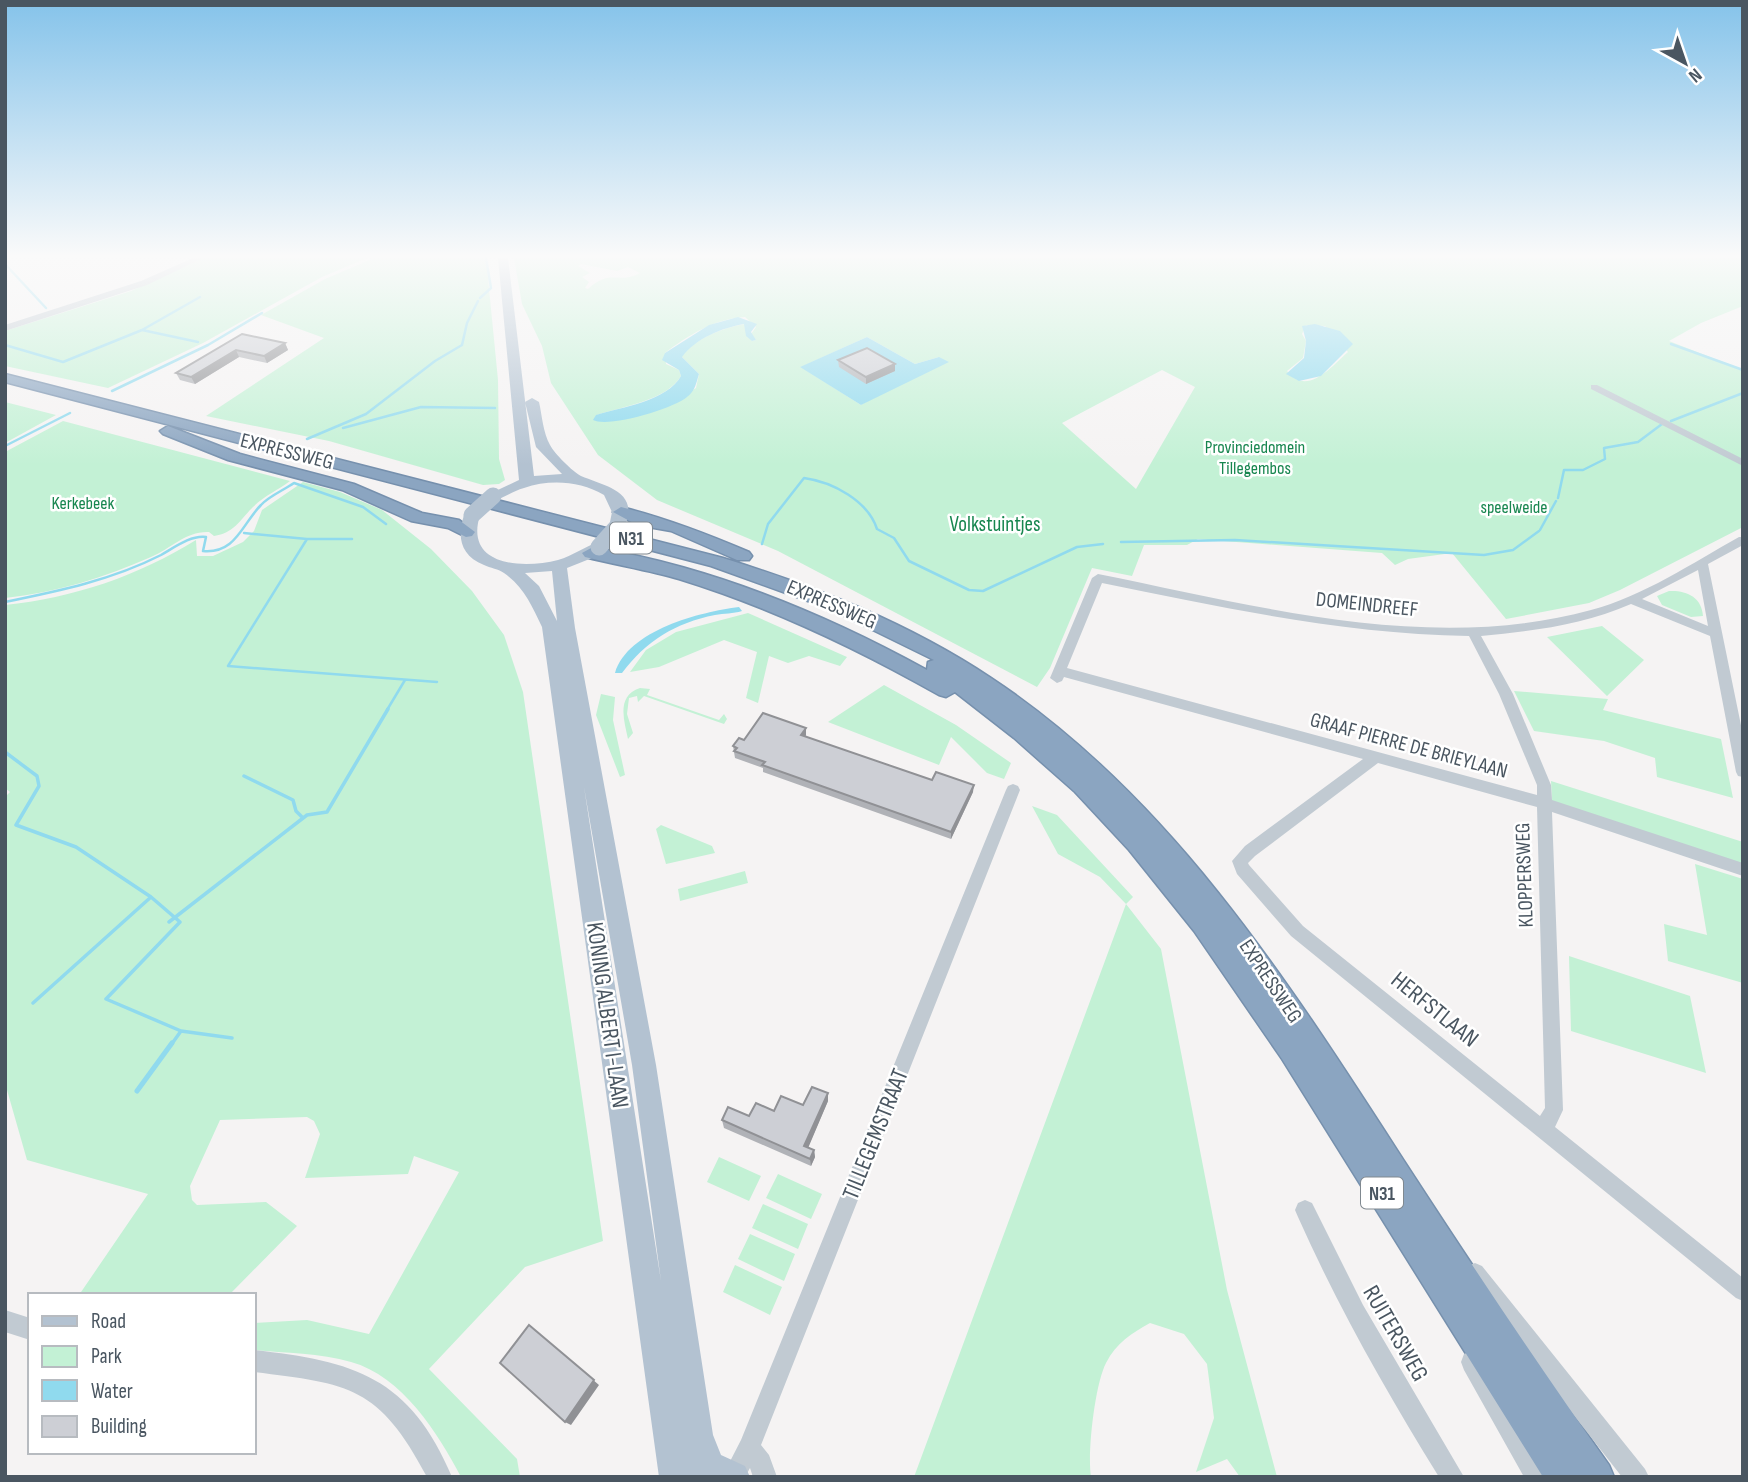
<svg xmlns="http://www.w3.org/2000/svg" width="1748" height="1482" font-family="'Sofia Sans Condensed',sans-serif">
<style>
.green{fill:#c3f1d5;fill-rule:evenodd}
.water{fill:#90daee}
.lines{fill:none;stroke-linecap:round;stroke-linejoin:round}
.stream-far2{stroke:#90daee;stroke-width:2.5}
.stream-far1{stroke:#90daee;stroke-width:3.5}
.stream{stroke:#90daee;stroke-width:5}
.highway-casing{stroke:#7690ad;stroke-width:3}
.minor{fill:#c1cad2;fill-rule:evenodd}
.major{fill:#b3c2d1;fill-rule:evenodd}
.highway{fill:#8ba5c1;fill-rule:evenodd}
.major-bridge{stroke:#b3c2d1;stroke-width:17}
.wall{fill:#b0b2b7}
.shaded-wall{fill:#909195}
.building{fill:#cdcfd5;stroke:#909195;stroke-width:2}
.labels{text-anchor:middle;stroke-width:5;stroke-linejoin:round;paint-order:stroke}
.far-park-label{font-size:18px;fill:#17864f;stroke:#fff}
.shield{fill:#fff;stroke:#808990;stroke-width:2}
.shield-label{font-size:19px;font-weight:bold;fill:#4a5661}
.street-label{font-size:21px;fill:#4a5661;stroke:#fff}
.park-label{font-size:21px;fill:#17864f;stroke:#fff}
.near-street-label{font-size:24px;fill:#4a5661;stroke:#fff}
</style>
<rect width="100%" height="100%" fill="#f5f3f3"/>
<path class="green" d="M203,258H367L322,277L203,343L108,388L5,366V331L131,291Z
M374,258H486L498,380L499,459L505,480L499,484L483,485L329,441L206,416L324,338L261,315L325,279Z
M514,258H1743V306L1701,323L1669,341L1743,370V527L1620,590L1589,603L1506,619L1452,553L1408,559L1395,565L1382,553L1198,539L1187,545H1144L1132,576L1092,568L1050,668L1037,687L778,551L657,500L598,455L551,383L542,346L522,304ZM581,264L617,271L628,267L640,273C618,285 611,268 588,289L585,288L589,282L582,277L590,273L578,266ZM745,317L756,327L751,334L756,340L752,341L745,324C721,328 697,338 681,356L699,374L696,388C663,409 637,424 597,415C623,406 666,401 681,376L679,370L666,364L665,353C687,336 716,318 745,317ZM1306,325L1325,326L1348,352C1331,367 1307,397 1287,371L1303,358L1306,341L1302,334ZM867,337L915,364L939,357L861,405L801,367ZM1162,370L1195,387L1136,489L1062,423Z
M5,402L56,415L5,443Z
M63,421L290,481C278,490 264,496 253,507C240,520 234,533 214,536L209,532C186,531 172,548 151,557C105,577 56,593 5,598V452Z
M303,482L340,492L382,510L431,549L472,591L504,635L523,692L603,1241L525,1267L429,1369L517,1459L520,1477H461C438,1433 402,1376 351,1362C320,1353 285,1353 254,1350V1323L307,1320L369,1334L459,1172L414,1156L408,1174L305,1178L320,1134L314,1121L307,1117L220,1120L190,1186L192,1200L197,1205L266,1202L297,1226L229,1295H79L148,1194L27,1160L5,1083V797L10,792L5,788V605C73,598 138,576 196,540L197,556H213L243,542L254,531L262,510Z
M1669,591C1686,590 1702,597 1703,616L1691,617L1662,605L1657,596Z
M748,613L847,657L840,666L809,656L788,663L769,656L758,703L746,698L757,652L724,640L659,667L630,672L646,650L676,632Z
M1602,626L1644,660L1607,696L1547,637Z
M884,685L956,725L1011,763L1004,779L987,773L951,737L939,765L828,722Z
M640,688L650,689L647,695L719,720L724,714L727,719L724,724L644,696L638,702L637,696L629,698L627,714L633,733L628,739C624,720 616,696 640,688Z
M1514,691L1608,699L1603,710L1721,739L1733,798L1657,777L1655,758L1604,741L1534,731Z
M601,694L615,697L613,720L625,775L620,777L596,715Z
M1551,781L1743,842V867L1552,801Z
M1032,806L1057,815L1133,897L1126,904L1161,949L1227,1290L1277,1477H1240L1227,1459L1196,1472L1214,1418L1207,1364L1184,1334L1150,1323C1132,1333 1116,1343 1106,1363C1095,1384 1087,1453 1091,1477H914L1126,904L1100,877L1058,854Z
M661,825L712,846L715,853L666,864L656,829Z
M1695,864L1743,879V983L1668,961L1664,924L1707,935Z
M745,871L748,883L680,901L678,889Z
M1569,956L1690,996L1706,1073L1571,1031Z
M719,1157L761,1176L749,1201L707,1182Z
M778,1174L822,1194L811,1219L766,1198Z
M763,1204L808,1224L798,1249L752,1228Z
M750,1234L795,1254L784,1281L738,1259Z
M735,1265L782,1287L770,1315L723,1292Z"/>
<path class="water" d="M738,317L757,324L751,332L756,340L752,341L746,336L744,324C722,328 696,338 682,357L699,374C696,384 695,391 687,397C673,409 608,428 593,420L596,415C622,407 667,401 681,376L679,370L662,360L665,353L709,325Z
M1315,324L1340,331L1353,344L1321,376L1299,381L1286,374L1304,358L1306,341L1302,326Z
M867,337L915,364L939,357L949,362L861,405L800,367Z
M739,607L742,611C733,614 724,613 715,615C675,623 646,641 622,673H615C628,630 700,612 739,607Z"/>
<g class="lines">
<path class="stream-far2" d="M5,264L46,308
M480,298L491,288L486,258
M142,330L198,342
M1671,344L1743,370
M5,345L63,362L142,330L200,297
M112,391L208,345L262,313
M1671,421L1743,393
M343,428L421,407L495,408
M307,439L366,414L435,361L462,345L467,323L478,301
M5,446L70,413
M1558,498L1564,470H1583L1605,459L1604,448L1638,442L1662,424
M1540,530L1556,501
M244,533L307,539H352
M307,539L228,666L437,682
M1121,542L1235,540L1484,555L1513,550L1539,531
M762,544L768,524L804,478C833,482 868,501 877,529L894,538L909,561L969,590L983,591L1077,547L1103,544
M5,602C59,591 112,580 161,555C175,547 191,535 206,537L203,551C236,554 242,524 261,505C269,496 284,490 294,483L363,507L386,524
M387,710L405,680"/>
<path class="stream-far1" d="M5,752L37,776L39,786L16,825L76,847L151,897
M244,776L293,800L296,811L303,818
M169,922L307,815L327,812L388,709
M33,1003L151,897L180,922L106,999L181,1031L171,1045
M181,1031L232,1038"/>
<path class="stream" d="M137,1091L172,1043"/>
<defs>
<path id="highway" d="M5,374L723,558C817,587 908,623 991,678C1171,797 1289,983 1404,1161C1471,1264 1538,1365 1609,1465L1614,1477H1543L1282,1059L1194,931L1129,850L1075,792L1014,738L955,692L946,697L939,695C856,648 770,607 679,579C648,570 616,565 585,557L582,553L591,548L603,549C716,569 827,615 927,670L928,662L934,660L830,609L711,566L5,382Z
M168,426L240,454L354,484L422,513L459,520L475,532L472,536L466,537L448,528L411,521L342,490L228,460L163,434L160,431Z
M621,507C665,518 707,534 749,552L752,556L749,560H737L671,531L637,525L613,512Z"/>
</defs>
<use href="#highway" class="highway-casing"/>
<path class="minor" d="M193,258H203L147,285L5,331V325L141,281Z
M1591,385H1597L1743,459V466L1591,389Z
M1739,537H1743V545L1708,564L1743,735V777L1738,776L1736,772L1710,636L1631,604C1583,625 1533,631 1481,636L1513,694L1551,785L1552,800L1743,863V876L1552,812L1563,1110L1555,1127L1743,1278V1301L1736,1298L1291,936L1237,874L1232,861L1245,846L1363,759L1064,677L1062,681L1057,683L1050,678L1092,578L1098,574C1258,606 1429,654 1591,610C1644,596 1692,563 1739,537ZM1698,570L1708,626L1642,599ZM1102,583C1225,608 1343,634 1469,636L1499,694L1537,785V795L1067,668ZM1378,763L1537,807L1545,1108L1540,1116L1303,926L1249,865L1248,863L1255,856Z
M1013,784L1018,786L1020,790L761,1445L769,1455L777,1477H753L750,1468L745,1477H722L741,1440L1006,790L1008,786Z
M1305,1200L1312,1203L1363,1305L1464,1477H1439C1387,1393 1338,1307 1298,1217L1295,1210L1298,1203Z
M1475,1263L1482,1266L1645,1469L1649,1477H1622L1468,1280L1465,1273L1468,1266Z
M5,1310L30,1318V1340L5,1332Z
M254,1350C354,1361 410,1377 452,1477H427C379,1386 350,1384 254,1372Z
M1472,1351L1480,1354L1549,1477H1524L1464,1370L1461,1362L1464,1354Z"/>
<path class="major" d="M498,258H508L534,476L562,474L536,447L525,402L532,398L539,402C542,415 543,433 550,445C554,453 573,472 581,476C604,486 643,491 623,530L617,532L609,527L612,512L604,495C580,481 550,479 524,488C513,491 504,498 493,501L485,496L519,480Z
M472,510L480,515C464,566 522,569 558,560C573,556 585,546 599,542L607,547L592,558L567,568L575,628L656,1065L713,1435L721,1455L745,1466L750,1477H659L542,627C532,606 524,587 504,573C499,569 490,568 484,565C460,555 457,537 464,515ZM552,571L557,621L539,586L525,573ZM584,787L632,1065L661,1281Z"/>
<use href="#highway" class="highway"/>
<path class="major-bridge" d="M472,515L493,496
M599,547L617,527"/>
</g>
<path class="wall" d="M242,334L285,343L288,350L267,363L239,357L195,384L180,380L176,373Z
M838,360L895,371L866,384L839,367Z
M806,728V735L805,737L932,780L973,792L951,839L763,772V768L735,758L733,746L744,740Z
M828,1093V1101L808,1147L814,1150L815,1157L811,1166L724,1128L722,1120L803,1105Z"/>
<path class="shaded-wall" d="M285,343L288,350L267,363L264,356Z
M236,350L239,357L195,384L191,377Z
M895,364V371L866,384V377Z
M806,728V735L802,742L801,735Z
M974,785L973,792L951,839V832Z
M828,1093V1101L806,1153L804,1146Z
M814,1150L815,1157L811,1166L810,1159Z
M529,1325L599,1385L571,1425L565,1422Z"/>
<path class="building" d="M242,334L285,343L264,356L236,350L191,377L176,373Z
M867,348L895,364L866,377L838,360Z
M763,713L806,728L801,735L932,780L936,772L974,785L951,832L762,765L765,762L734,751L737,748L733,746L739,738L744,740Z
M812,1087L828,1093L804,1146L814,1150L810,1159L722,1120L728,1107L749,1116L756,1103L774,1111L781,1096L803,1105Z
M529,1325L594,1380L565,1422L500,1363Z"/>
<linearGradient id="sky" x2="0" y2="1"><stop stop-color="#85c3ea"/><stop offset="0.55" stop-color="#fafafa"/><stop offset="1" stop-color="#fafafa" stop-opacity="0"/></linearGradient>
<rect width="1748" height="465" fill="url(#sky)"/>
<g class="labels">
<g class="far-park-label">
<text x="1255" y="453">Provinciedomein<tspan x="1255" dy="21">Tillegembos</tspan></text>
<text x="83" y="509">Kerkebeek</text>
<text x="1514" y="513">speelweide</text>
</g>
<g class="shield">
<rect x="610" y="522.5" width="42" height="31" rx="5"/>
<rect x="1361" y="1177.5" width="42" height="31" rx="5"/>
</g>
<g class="shield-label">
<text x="631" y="545">N31</text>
<text x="1382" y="1200">N31</text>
</g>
<g class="street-label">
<text transform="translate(287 451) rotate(14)" y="7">EXPRESSWEG</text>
<text transform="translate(832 604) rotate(23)" y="7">EXPRESSWEG</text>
<text transform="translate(1367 604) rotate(6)" y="7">DOMEINDREEF</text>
<text transform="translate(1409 745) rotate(15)" y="7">GRAAF PIERRE DE BRIEYLAAN</text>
<text transform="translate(1524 875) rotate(-92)" y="7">KLOPPERSWEG</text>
<text transform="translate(1271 981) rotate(56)" y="7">EXPRESSWEG</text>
</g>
<g class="park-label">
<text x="995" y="531">Volkstuintjes</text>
</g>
<g class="near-street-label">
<text transform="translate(1435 1009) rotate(39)" y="8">HERFSTLAAN</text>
<text transform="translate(608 1015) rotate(82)" y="8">KONING ALBERT I-LAAN</text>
<text transform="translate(875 1134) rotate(-68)" y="8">TILLEGEMSTRAAT</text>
<text transform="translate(1396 1333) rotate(60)" y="8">RUITERSWEG</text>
</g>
</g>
<rect width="1748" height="1482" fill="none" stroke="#4a5661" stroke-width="14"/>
<rect x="28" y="1293" width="228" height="161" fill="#ffffff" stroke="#b7bbc0" stroke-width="2"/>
<rect x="42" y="1316" width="35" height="10" fill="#b3c2d1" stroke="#b7bbc0" stroke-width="2"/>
<text x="91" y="1328" font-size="21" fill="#4a5661">Road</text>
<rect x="42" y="1346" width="35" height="21" fill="#c3f1d5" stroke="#b7bbc0" stroke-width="2"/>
<text x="91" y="1363" font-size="21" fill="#4a5661">Park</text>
<rect x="42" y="1380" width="35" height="21" fill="#90daee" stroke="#b7bbc0" stroke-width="2"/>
<text x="91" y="1398" font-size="21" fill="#4a5661">Water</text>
<rect x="42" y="1416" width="35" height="21" fill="#cdcfd5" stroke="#b7bbc0" stroke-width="2"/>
<text x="91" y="1433" font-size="21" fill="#4a5661">Building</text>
<g transform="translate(1685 63) rotate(140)" stroke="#ffffff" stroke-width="5" paint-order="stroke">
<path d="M0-5L12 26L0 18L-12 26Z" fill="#4a5661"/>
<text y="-10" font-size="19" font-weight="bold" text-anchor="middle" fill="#4a5661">N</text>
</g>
</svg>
